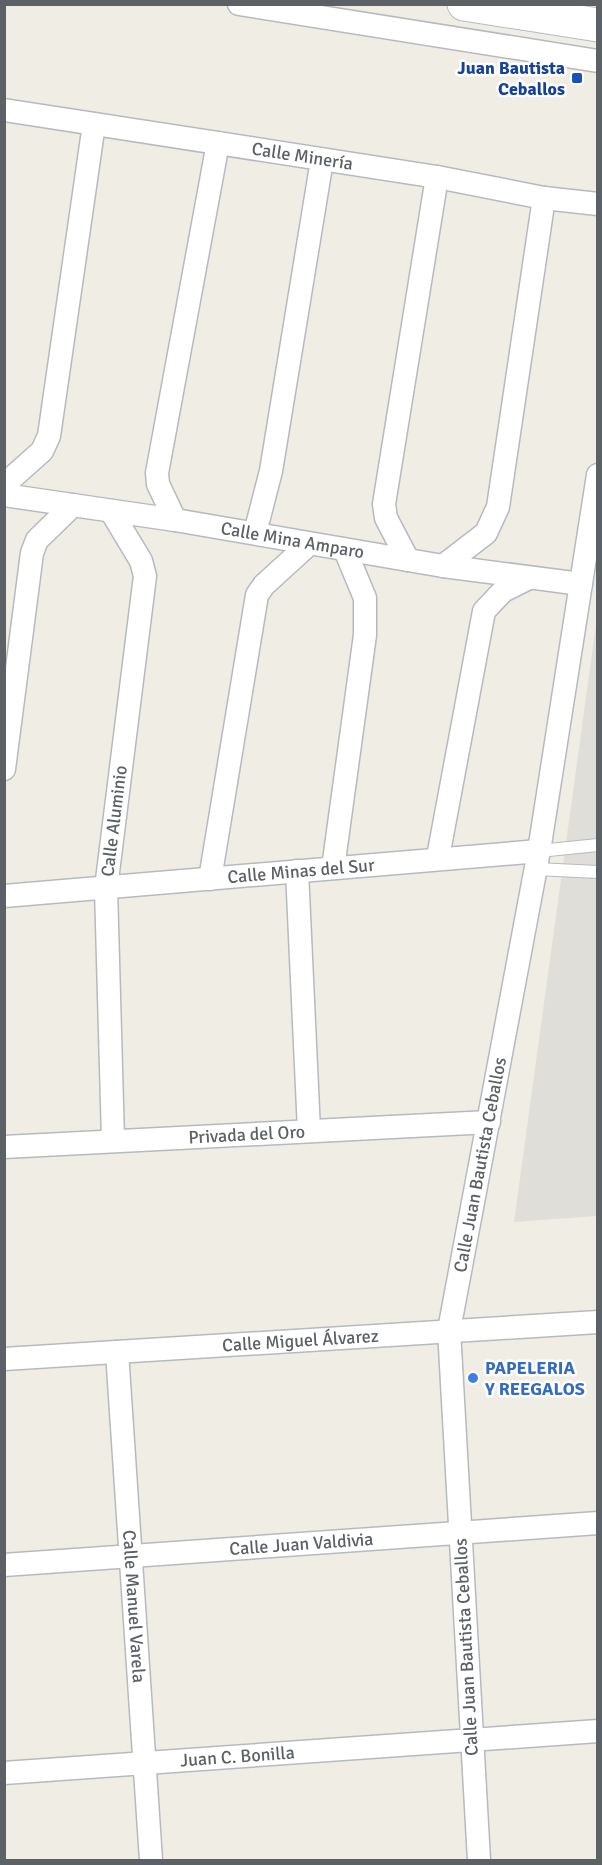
<svg xmlns="http://www.w3.org/2000/svg" width="602" height="1865" font-family="Signika,sans-serif">
<style>
.industrial{fill:#e0ded8}
.lines{fill:none;stroke-linecap:round;stroke-linejoin:round}
.lane-casing{stroke:#b6babf;stroke-width:14}
.street-casing{stroke:#b6babf;stroke-width:25}
.secondary-casing{stroke:#b7bbc1;stroke-width:35}
.lane{stroke:#fff;stroke-width:12}
.street{stroke:#fff;stroke-width:22}
.secondary{stroke:#fff;stroke-width:33}
.transit-dot{fill:#1a4fb4;stroke:#fff;stroke-width:2}
.shop-dot{fill:#3f7fe0;stroke:#fff;stroke-width:2}
.labels{text-anchor:middle;stroke-width:5;stroke-linejoin:round;paint-order:stroke}
.transit-label{font-size:18px;font-weight:bold;fill:#164399;stroke:#fff;text-anchor:end}
.street-label{font-size:18px;fill:#5c6166;stroke:#fff}
.shop-label{font-size:18px;font-weight:bold;fill:#366cbe;stroke:#fff;text-anchor:start}
</style>
<rect width="100%" height="100%" fill="#f0ede4"/>
<path class="industrial" d="M597,617V1216L514,1222Z"/>
<g class="lines">
<defs>
<path id="lane" d="M539,851L598,845
M536,869L598,872"/>
<g id="street">
<path d="M239,4L598,61"/>
<path id="s1" d="M4,110L437,177L544,198L598,204"/>
<path d="M4,485L42,451L49,436L94,124"/>
<path id="s2" d="M4,495L175,520L443,566L581,584"/>
<path d="M111,511L141,561L145,576L106,888L113,1140"/>
<path d="M175,520L158,484L157,473L218,143"/>
<path d="M255,533L271,471L322,160"/>
<path d="M408,560L386,518L384,504L437,177"/>
<path d="M443,566L486,533L498,507L544,198"/>
<path d="M4,769L32,553L37,540L73,505"/>
<path d="M438,857L484,611L503,591L529,578"/>
<path d="M333,868L365,635V598L345,550"/>
<path d="M297,871L309,1131"/>
<path d="M210,879L257,595L264,585L309,544"/>
<path id="s3" d="M4,896L539,851"/>
<path id="s4" d="M4,1147L489,1122"/>
<path id="s5" d="M117,1352L151,1860"/>
<path id="s6" d="M4,1359L598,1322"/>
<path id="s7" d="M4,1565L598,1523"/>
<path id="s8" d="M4,1773L598,1731"/>
<path id="s9" d="M479,1860L449,1330L539,851L598,475"/>
</g>
<path id="secondary" d="M464,4L598,25"/>
</defs>
<use href="#lane" class="lane-casing"/>
<use href="#street" class="street-casing"/>
<use href="#secondary" class="secondary-casing"/>
<use href="#lane" class="lane"/>
<use href="#street" class="street"/>
<use href="#secondary" class="secondary"/>
</g>
<rect class="transit-dot" x="571" y="72" width="12" height="12" rx="3"/>
<circle class="shop-dot" cx="473" cy="1378" r="6"/>
<g class="labels">
<g class="transit-label">
<text x="565" y="74">Juan Bautista<tspan x="565" dy="21">Ceballos</tspan></text>
</g>
<g class="street-label">
<text dy="6" stroke="none"><textPath href="#s1" startOffset="302">Calle Minería</textPath></text>
<text dy="6" stroke="none"><textPath href="#s2" startOffset="292">Calle Mina Amparo</textPath></text>
<text transform="translate(114 821) rotate(-83)" y="6">Calle Aluminio</text>
<text dy="6" stroke="none"><textPath href="#s3" startOffset="298">Calle Minas del Sur</textPath></text>
<text dy="6" stroke="none"><textPath href="#s4" startOffset="243">Privada del Oro</textPath></text>
<text dy="6" stroke="none"><textPath href="#s9" startOffset="699">Calle Juan Bautista Ceballos</textPath></text>
<text dy="6" stroke="none"><textPath href="#s6" startOffset="297">Calle Miguel Álvarez</textPath></text>
<text dy="6" stroke="none"><textPath href="#s7" startOffset="298">Calle Juan Valdivia</textPath></text>
<text dy="6" stroke="none"><textPath href="#s5" startOffset="255">Calle Manuel Varela</textPath></text>
<text transform="translate(466 1647) rotate(-93)" y="6">Calle Juan Bautista Ceballos</text>
<text dy="6" stroke="none"><textPath href="#s8" startOffset="234">Juan C. Bonilla</textPath></text>
</g>
<g class="shop-label">
<text x="485" y="1374">PAPELERIA<tspan x="485" dy="21">Y REEGALOS</tspan></text>
</g>
</g>
<rect width="602" height="1865" fill="none" stroke="#5c6166" stroke-width="12"/>
</svg>
